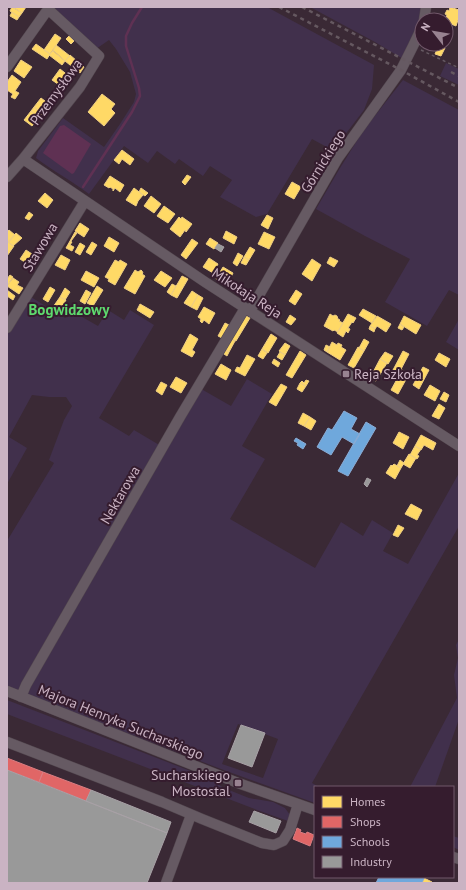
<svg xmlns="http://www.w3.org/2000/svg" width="466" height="890" font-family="'PT Sans',sans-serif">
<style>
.green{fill:#41304c;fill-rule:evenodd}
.water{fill:#5f3153}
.homes{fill:#ffd966;stroke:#efce82}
.shops{fill:#e06666;stroke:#d97d82}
.schools{fill:#6fa8dc;stroke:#8aabd4}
.industry{fill:#999;stroke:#a8a1a6}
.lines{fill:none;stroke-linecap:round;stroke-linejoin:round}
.stream{stroke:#5f3153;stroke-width:2.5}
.minor-casing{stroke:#52464e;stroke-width:11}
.path{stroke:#655962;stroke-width:1.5;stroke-dasharray:3 3;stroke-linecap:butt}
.minor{stroke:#665a63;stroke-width:10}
.rail{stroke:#655860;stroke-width:2.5;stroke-dasharray:4 4;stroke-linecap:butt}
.poi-dot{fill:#988391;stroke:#351c2e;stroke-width:1.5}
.labels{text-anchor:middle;stroke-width:4;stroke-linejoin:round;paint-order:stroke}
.street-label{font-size:14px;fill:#cab3c3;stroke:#351c2e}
.poi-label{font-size:14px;fill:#cab3c3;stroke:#351c2e;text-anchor:start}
.neighbourhood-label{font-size:15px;font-weight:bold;fill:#5eda6e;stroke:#351c2e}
</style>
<rect width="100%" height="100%" fill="#3a2935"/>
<path class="green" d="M51,7H267L374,65L372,89L364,110L344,136L336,152L312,139L267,214L256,217L220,197L232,180L210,166L203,176L179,159L175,164L157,151L148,163L124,146L89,194C72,181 53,171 36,158L38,151L63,118L104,147L120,124L134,102L136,94L130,72L116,49L109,40L96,49Z
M310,7H422L418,26L403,59L375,42Z
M446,63L459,69V85L440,76Z
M403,80L459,110V295L449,290L427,326L385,302L410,259L365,236L316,209L340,168L363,131Z
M31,297L65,318L77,314L98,326L108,310L124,320L130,310L154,325L99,418L129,436L134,430L161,446L196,386L231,406L247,379L272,394L242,446L265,459L230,519L315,568L341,522L363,536L372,520L393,533L383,551L408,564L459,473V526L312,783L319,787H315V803L221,769L7,687V541L54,463L49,460L64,420L72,406L66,397H49L32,395L9,437L27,448L7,484V334ZM238,724L278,739L263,778L222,764Z
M459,319V350L446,342Z
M459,639V719L435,787H410L457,698L454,675L458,658L456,645Z
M7,700L206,777L224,788L249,798L273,802L285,808L290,815L288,821L257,810L7,714Z
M453,836L459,838V850L453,847Z"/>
<path class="water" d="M64,125L91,144L74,173L72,174L43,153L60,126Z"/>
<path class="homes" d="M12,7L22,13L19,17L10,11Z
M13,7H26L22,13Z
M450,7L459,10V20H458L456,26L446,22V20H445L447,15L445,14L447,10L449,11Z
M12,12L19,17L17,20L10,16Z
M55,34L61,38L50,54L44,50Z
M69,36L74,41L71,44L66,39Z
M36,44L50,54L47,59L32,49Z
M441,44L445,45L444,48H445L441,56L435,54L439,45L440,46Z
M56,45L70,56L65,61L53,50Z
M53,51L65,61L62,65L49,55Z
M70,55L84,67L80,73L65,61Z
M21,60L32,67L24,78L14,71Z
M60,69L69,76L62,87L52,80Z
M12,75L21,82L15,91L19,93L15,99L11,97L13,94L7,90L8,88L7,87V82Z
M102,94L115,104L111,109L115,113L104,126L88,112Z
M41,98L49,104L42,113L34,107Z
M34,107L42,113L39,118L31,111Z
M31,111L39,118L32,126L24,120Z
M122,150L134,159L130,165L122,159L119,164L114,160Z
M187,175L191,177L185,185L182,182Z
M110,176L124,185L120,192L115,188L113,191V189L110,187L109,188L104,185Z
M292,182L301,187L294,199L285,194Z
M134,188L143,195L138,201L136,206L126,200Z
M141,188L148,193L145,196L139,192Z
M45,193L53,200L47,208L38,201Z
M151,196L161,204L154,213L144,206Z
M164,206L175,214L168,223L157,216Z
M29,212L33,215L29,220L25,218Z
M267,215L273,218L268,229L261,225Z
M179,217L181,219L182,217L192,224L186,232L185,230L180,237L170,229Z
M80,223L89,229L84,237L75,231Z
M9,230L15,235L8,243L7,232Z
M226,231L237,237L234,244L223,238Z
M75,232L77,233L71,241H70Z
M264,232L275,237L269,249L258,244Z
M16,233L22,238L13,246L8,242Z
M109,237L119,243L114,252L104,246Z
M210,238L218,243L214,249L206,244Z
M192,239L198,243L186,259L181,255Z
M70,241L72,242L70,245L74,247L72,251L66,248Z
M8,242L14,246L7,256V244Z
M92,242L97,245L91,255L86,252Z
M80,243L85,246L80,255L75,252Z
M250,247L255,250L249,260L244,257Z
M26,250L35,256L29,265L20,259Z
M238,253L243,256L237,266L233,263Z
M61,255L70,260L65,270L55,265Z
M244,257L249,260L246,265L241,263Z
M330,257L338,261L334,267L327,263Z
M209,258L218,264L213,273L203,267Z
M312,259L321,265L312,281L302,274Z
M115,260L119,262L120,260L127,264L115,285L108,281L109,279L105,277Z
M223,267L233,273L227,285L216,279Z
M135,270L138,272L141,270L142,271L143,273L142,274L145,276L135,294L124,288Z
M86,271L99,278L94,287L81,280Z
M161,271L172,278L165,287L154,280Z
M10,275L13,277L7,286V279Z
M182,276L188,279L177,298L171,295Z
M13,278L19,282L17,285L23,288L19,294L7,286Z
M172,284L176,286L171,295L167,292Z
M97,286L103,290L93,306L87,303Z
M50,287L55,290L48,302L43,299Z
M65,288L70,292L65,300L60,297Z
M7,290L15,296L13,300L7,296Z
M86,290L91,293L85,304L80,301Z
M296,290L302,294L295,305L289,301Z
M192,291L198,295L191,307L184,303Z
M198,295L203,298L197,310L191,307Z
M60,297L66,300L59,311L53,307Z
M140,304L154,312L150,318L137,310Z
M204,307L215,313L209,324L204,320L202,323L200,321L201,319L198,317Z
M363,309L376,316L372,323L359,315Z
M330,314L333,316L335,315L337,316L338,319L340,320L339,321L343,323L338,332L334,330L333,331L324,326Z
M348,314L356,318L353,323L352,322L348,328L350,329L348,333L346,331L343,337L337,333Z
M244,315L250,318L236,341L229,338Z
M290,315L296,319L291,325L286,322Z
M377,316L391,324L386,332L377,326L375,329L370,326Z
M404,316L421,325L416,334L400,324Z
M225,323L231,326L224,339L218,336Z
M400,324L404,327L402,330L398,328Z
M370,326L375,329L374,332L369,329Z
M190,334L198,339L192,350L195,352L192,357L181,351Z
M271,334L277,338L268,353L262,349Z
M229,338L235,341L229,352L223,349Z
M364,339L369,342L364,351L359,348Z
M332,342L337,345L338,343L342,345L341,347L346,350L340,360L327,352Z
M285,343L290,346L285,355L279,351Z
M326,345L330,347L327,352L324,350Z
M358,347L364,351L354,368L348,365Z
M223,349L229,352L227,356L221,352Z
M262,349L267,353L263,359L258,356Z
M300,351L306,355L292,378L286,375Z
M403,351L409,354L399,373L393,370Z
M280,352L285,355L282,360L277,357Z
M385,352L393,356L388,364L380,359Z
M439,353L450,359L446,367L435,360Z
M247,355L255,359L245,376L235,371L237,367L240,368Z
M274,359L280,363L278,367L272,363Z
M380,359L387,363L376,381L370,378Z
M221,364L231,370L226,380L215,374Z
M423,367L429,370L419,389L413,385Z
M402,370L409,374L398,394L391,390Z
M176,377L187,383L181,393L170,387Z
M306,380L309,381L306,386L300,383L302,381L304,383Z
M161,382L167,385L162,395L156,391Z
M300,383L306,386L302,392L297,389Z
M281,384L287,387L276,406L269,402Z
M430,385L440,391L435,401L424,395Z
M444,392L449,395L446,402L440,399Z
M439,404L445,408L439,419L432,416Z
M303,413L310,417L304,426L298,423Z
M310,417L316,421L311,430L304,426Z
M399,432L409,437L403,449L393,443Z
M421,435L436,443L433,450L424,445L421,450L415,446Z
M415,446L421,449L417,455L419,456L417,459L410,455Z
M409,454L416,458L410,468L403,464Z
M400,460L404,463L401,468L397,466Z
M394,464L401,468L395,479L386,473L391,465L392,466Z
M411,504L422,510L417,520L405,514Z
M398,525L404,528L398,537L393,535Z
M424,878L432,882L431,883H422Z"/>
<path class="shops" d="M7,758L43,772L39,782L7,770Z
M43,772L91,790L86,801L39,782Z
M297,828L301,830L300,832L306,834L307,832L314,835L310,846L293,839Z"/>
<path class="schools" d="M344,411L357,418L351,429L360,434L354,444L342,437L331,455L317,447L328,428L332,430Z
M366,422L376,428L348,476L338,471Z
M296,438L306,444L303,449L297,445L298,443L294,441Z
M379,877H420L424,878L422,883H376Z"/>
<path class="industry" d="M218,244L224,247L221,252L215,248Z
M367,478L371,480L367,487L364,484Z
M241,725L265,733L252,767L228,758Z
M7,770L167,833L147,883H7Z
M91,790L171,822L167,833L86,801Z
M254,811L281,821L276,833L249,822Z"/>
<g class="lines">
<path class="stream" d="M83,187L132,112L140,96L139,88L126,46V36L132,23L142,7"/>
<defs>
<path id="minor" d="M424,20L426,7
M7,67L46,12L50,11L99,56L80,87L23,159L7,177
M23,159L205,282L459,446
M250,311L338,158L401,70L413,46L422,27
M7,328L85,201
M7,691L238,783L315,810
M21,697L26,685L180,417L245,308
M7,742L162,802L202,819L262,843L274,845L283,841L290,830L298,804
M453,857L459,859
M166,883L191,815"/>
</defs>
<use href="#minor" class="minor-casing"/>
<path class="path" d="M421,50L459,68"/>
<use href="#minor" class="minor"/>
<path class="rail" d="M279,7L401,70L459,102
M302,7L459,88
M451,72L459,76"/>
</g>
<g class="poi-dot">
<rect x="342" y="370" width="8" height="8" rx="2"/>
<rect x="234" y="779" width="8" height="8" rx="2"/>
</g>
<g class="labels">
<g class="street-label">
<text transform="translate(56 92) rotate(-54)" y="5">Przemysłowa</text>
<text transform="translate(323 161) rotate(-58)" y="5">Górnickiego</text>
<text transform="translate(40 247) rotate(-59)" y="5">Stawowa</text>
<text transform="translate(247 293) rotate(33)" y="5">Mikołaja Reja</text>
<text transform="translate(120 495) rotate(-60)" y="5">Nektarowa</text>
<text transform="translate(121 722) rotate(22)" y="5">Majora Henryka Sucharskiego</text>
</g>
<g class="poi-label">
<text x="354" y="379">Reja Szkoła</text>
<text x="230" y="780" text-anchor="end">Sucharskiego<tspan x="230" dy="16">Mostostal</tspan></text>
</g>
<g class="neighbourhood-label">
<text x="69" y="315">Bogwidzowy</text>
</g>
</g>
<rect width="466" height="890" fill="none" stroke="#cab3c3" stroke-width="16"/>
<rect x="314" y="786" width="140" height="92" fill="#351c2e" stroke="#71586a"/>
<rect x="322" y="796" width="20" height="12" fill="#ffd966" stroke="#71586a"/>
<text x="350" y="806" font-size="12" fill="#cab3c3">Homes</text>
<rect x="322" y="816" width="20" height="12" fill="#e06666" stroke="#71586a"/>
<text x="350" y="826" font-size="12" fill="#cab3c3">Shops</text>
<rect x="322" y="836" width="20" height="12" fill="#6fa8dc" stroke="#71586a"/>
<text x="350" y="846" font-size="12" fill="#cab3c3">Schools</text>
<rect x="322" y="856" width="20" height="12" fill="#999999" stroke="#71586a"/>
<text x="350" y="866" font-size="12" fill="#cab3c3">Industry</text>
<g transform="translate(434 32) rotate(301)"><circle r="19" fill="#351c2e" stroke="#71586a"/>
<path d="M0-3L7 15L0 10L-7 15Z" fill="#988391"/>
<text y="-6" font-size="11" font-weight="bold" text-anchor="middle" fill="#cab3c3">N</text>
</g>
</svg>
